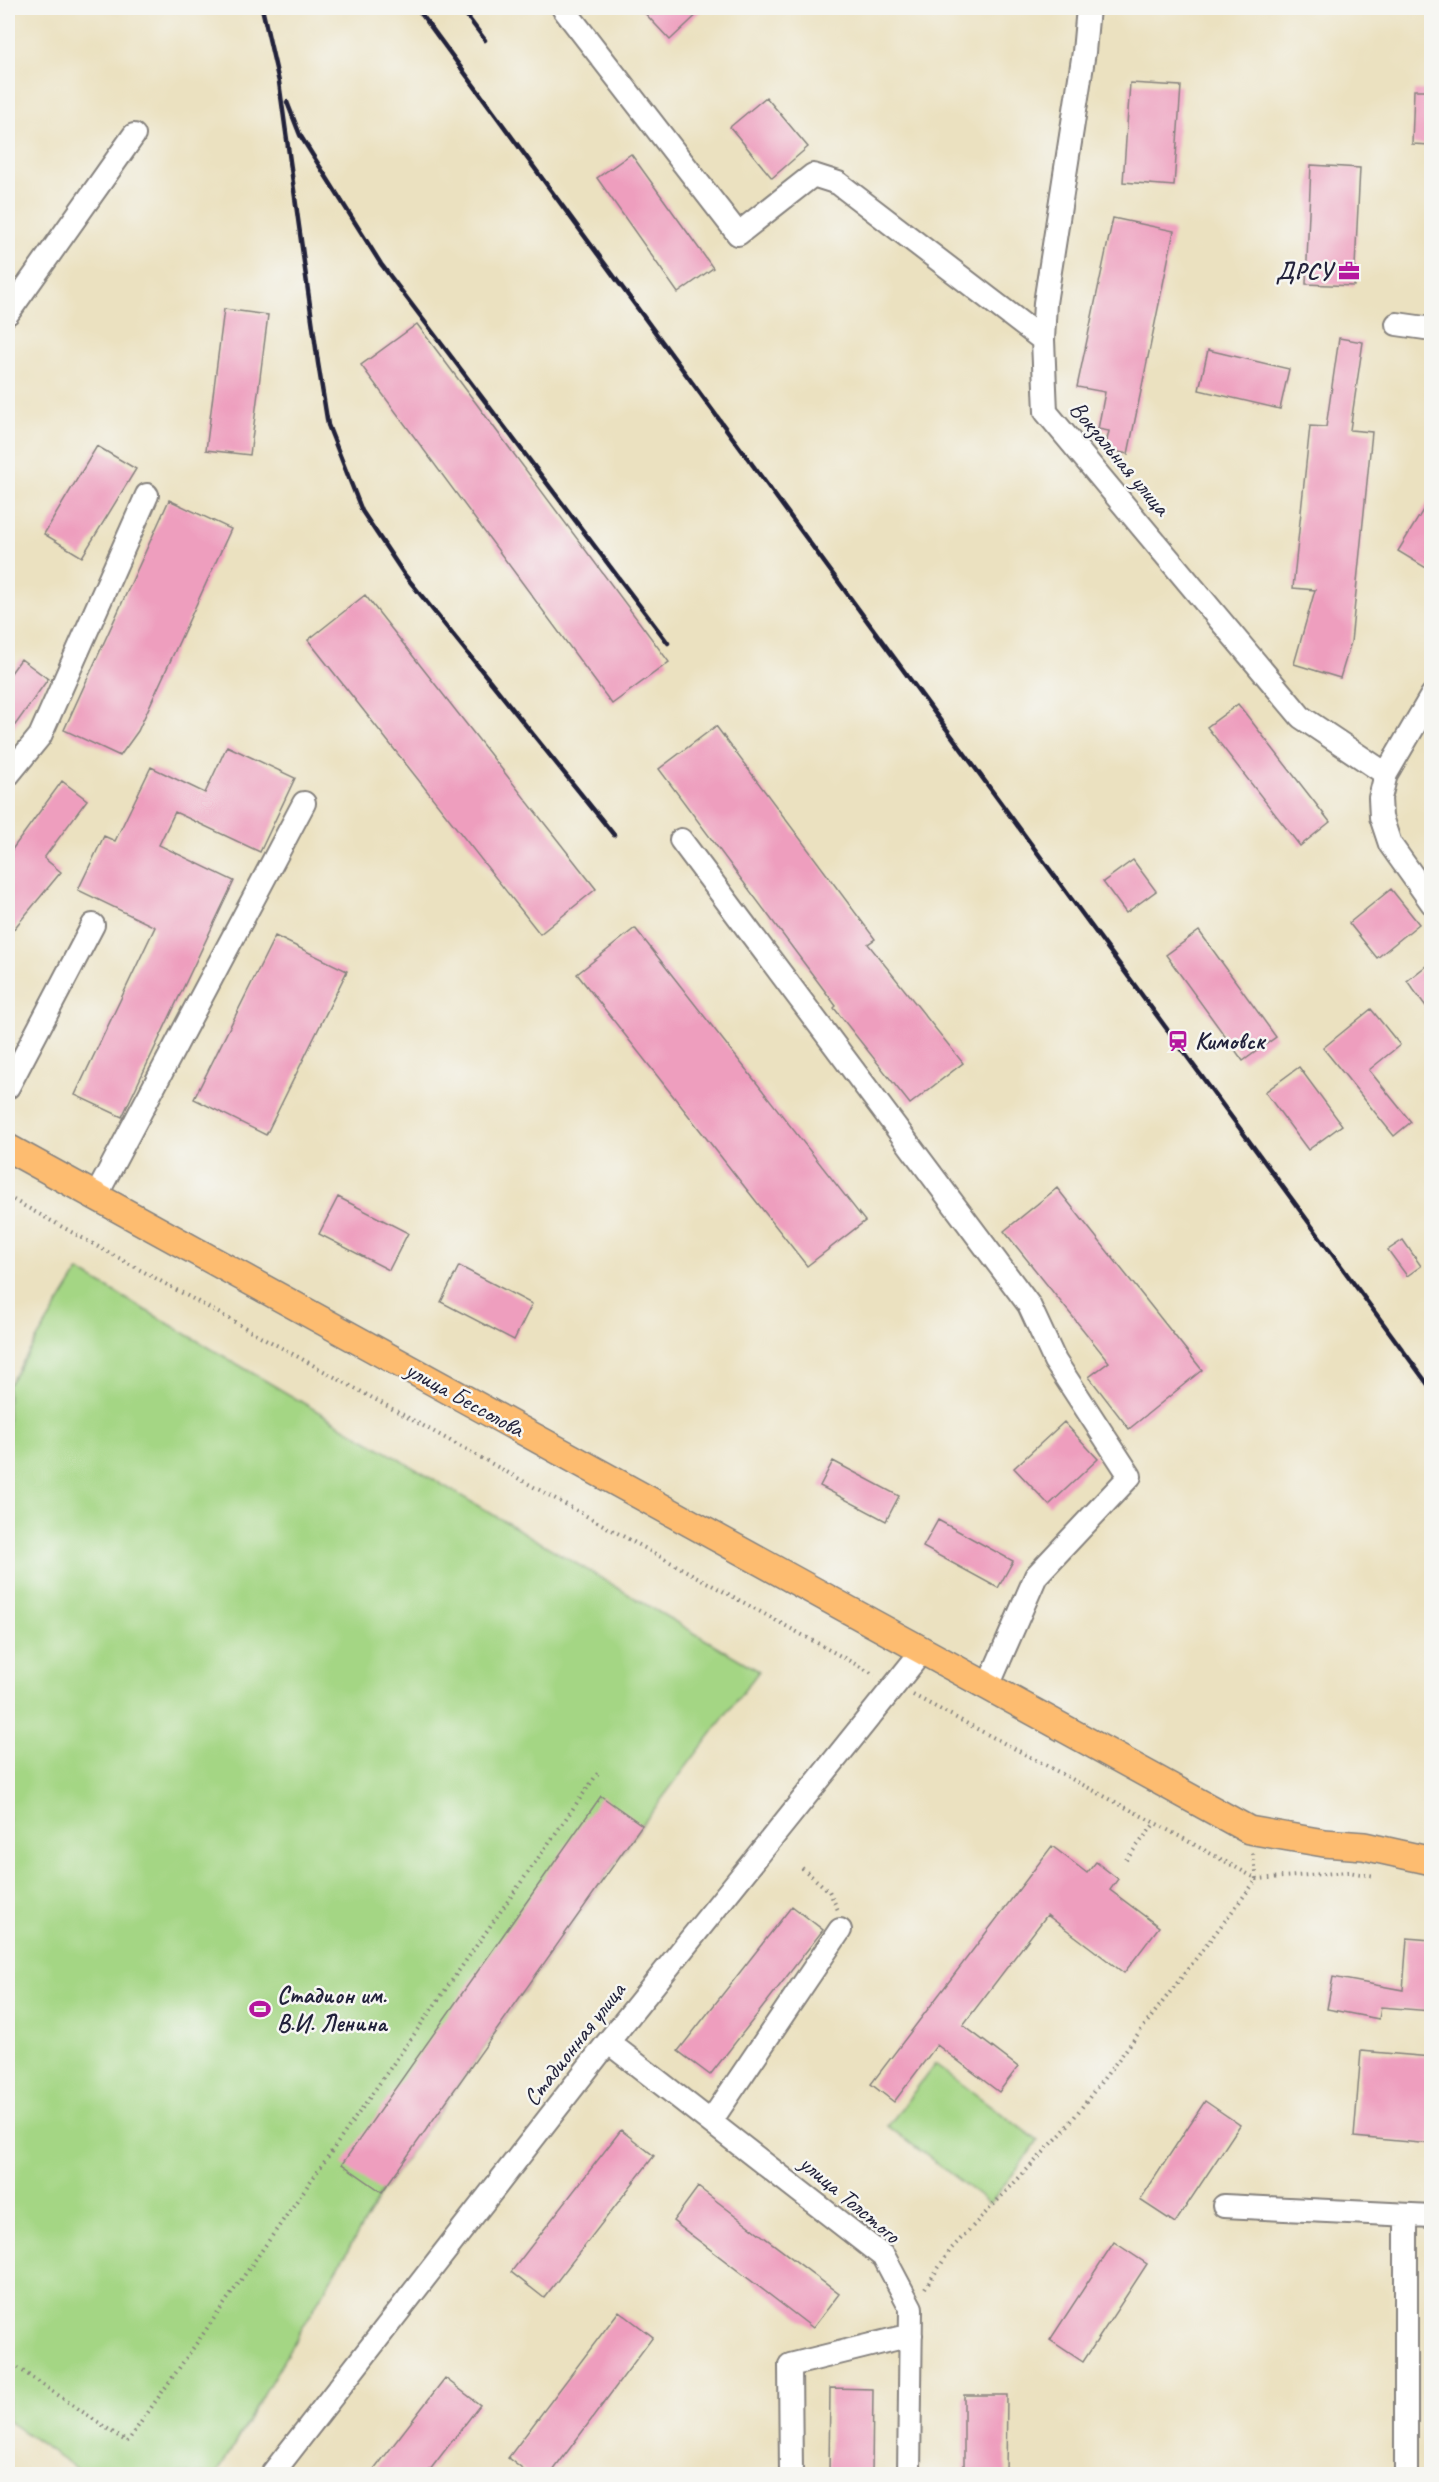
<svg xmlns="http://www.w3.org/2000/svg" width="1439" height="2482" font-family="Caveat,sans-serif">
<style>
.green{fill:#a4d684;stroke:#637c60;stroke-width:1.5}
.building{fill:#ee9ebe}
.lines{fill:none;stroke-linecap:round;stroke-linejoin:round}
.minor-casing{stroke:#86827e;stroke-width:26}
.major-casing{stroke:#86827e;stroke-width:30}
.path{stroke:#86827e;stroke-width:4;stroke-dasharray:1.5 4.5;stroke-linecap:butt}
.minor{stroke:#fff;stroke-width:22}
.major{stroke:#fdbc70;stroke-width:27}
.rail{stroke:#22223b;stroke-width:4.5}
.labels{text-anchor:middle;stroke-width:5;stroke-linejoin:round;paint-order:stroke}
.poi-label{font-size:24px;font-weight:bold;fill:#22223b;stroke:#f6f6f2;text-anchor:start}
.street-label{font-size:24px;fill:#22223b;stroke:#f6f6f2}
</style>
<rect width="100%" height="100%" fill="#f6f6f2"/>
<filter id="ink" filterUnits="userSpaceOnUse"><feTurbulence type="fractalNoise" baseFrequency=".0167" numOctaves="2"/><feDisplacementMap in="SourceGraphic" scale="12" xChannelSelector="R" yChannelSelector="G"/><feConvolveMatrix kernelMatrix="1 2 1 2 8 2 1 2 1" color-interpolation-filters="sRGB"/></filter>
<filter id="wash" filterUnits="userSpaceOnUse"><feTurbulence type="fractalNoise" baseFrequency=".008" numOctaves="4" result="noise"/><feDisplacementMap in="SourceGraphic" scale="24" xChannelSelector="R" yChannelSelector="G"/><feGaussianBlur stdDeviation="1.35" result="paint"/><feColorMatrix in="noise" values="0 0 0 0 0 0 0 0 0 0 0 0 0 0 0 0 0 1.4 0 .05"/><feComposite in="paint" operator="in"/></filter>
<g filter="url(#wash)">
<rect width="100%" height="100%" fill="#ebe1c0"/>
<path class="green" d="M79,1271L759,1671L642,1825L382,2192L217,2474H85L8,2421V1386Z
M935,2064L1038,2141L990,2204L888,2126Z"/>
<g id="blocks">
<path class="building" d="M640,8H704L670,40Z
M1130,83L1181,86L1174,186L1123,182Z
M1414,90H1431V145L1412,144Z
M766,97L808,147L772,178L730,127Z
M631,154L713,268L678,293L597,178Z
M1311,165L1360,168L1354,286L1306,284Z
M1113,218L1174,231L1128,454L1105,449L1109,431L1098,429L1105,392L1077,387Z
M224,309L268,315L250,455L206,450Z
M417,324L669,662L612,704L361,365Z
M1339,338L1363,342L1350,430L1372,432L1351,642L1340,678L1294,664L1315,590L1293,588L1310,426L1326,427Z
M1208,350L1289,369L1280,409L1199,390Z
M97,446L136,469L82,557L44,534Z
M1431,497V571L1398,551Z
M169,500L231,529L138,731L120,756L64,730Z
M365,595L596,889L540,934L308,640Z
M21,659L48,679L8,735V677Z
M1238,704L1330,822L1300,846L1207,727Z
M716,726L875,939L868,944L963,1063L910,1104L834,1008L836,1006L659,769Z
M227,746L295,778L260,852L175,812L159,845L234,881L122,1117L75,1095L155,927L78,890L104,836L115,841L151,767L205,793Z
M62,781L87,800L44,858L61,872L8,936V855Z
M1133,860L1156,891L1126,913L1103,882Z
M1391,889L1419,924L1377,958L1349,923Z
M635,928L865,1221L807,1266L577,974Z
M1199,931L1276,1037L1243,1061L1166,955Z
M275,936L347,971L266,1135L194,1099Z
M1431,962V1013L1407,981Z
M1371,1009L1400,1045L1369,1070L1411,1122L1394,1136L1323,1048Z
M1299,1067L1342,1125L1308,1150L1265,1092Z
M1057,1188L1202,1370L1129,1429L1089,1377L1109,1362L1004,1231Z
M338,1197L408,1233L389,1270L319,1234Z
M1403,1240L1421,1266L1407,1276L1388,1250Z
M459,1266L532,1304L514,1340L441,1302Z
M1064,1422L1098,1459L1049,1505L1014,1468Z
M833,1461L899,1496L886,1521L820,1486Z
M938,1520L1013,1561L998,1588L923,1547Z
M601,1796L642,1825L382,2192L342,2164Z
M1052,1846L1087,1873L1096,1862L1118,1879L1110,1890L1159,1927L1124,1973L1047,1915L963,2025L1018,2067L999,2092L937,2045L894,2102L871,2084Z
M792,1906L823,1930L710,2075L678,2051Z
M1407,1938L1431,1940V2011L1381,2007L1379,2019L1327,2009L1333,1977L1403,1990Z
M1361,2051L1431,2057V2144L1354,2137Z
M1205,2101L1240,2125L1175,2223L1140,2200Z
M621,2130L654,2156L544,2298L511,2272Z
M698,2187L839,2294L813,2328L673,2221Z
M1114,2242L1147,2264L1083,2362L1050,2340Z
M619,2311L653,2337L550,2475H530L508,2458Z
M445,2378L480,2405L426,2475H370Z
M830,2388L873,2389L872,2475H829Z
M964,2395H1007L1006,2475H964Z"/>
</g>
</g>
<g filter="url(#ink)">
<use href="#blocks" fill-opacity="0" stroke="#86827e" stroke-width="1.5"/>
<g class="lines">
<defs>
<path id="minor" d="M563,8L738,234L813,175L838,183L1043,340
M1088,8L1084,52L1045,303L1043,340L1046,412L1301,717L1386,774
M8,313L134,135
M1397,324L1432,329
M1432,695L1386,774L1380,798L1381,817L1390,844L1432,903
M8,775L40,736L147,495
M681,840L1029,1305L1055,1361L1130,1476L1036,1576L988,1686
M8,1087L93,925
M96,1196L304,803
M608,2042L884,2257L911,2308L909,2474
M711,2121L840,1930
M1224,2206L1432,2216
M1406,2215V2474
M272,2474L608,2042L923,1650
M791,2474L790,2365L911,2335"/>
<path id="major" d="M8,1148L1249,1830L1324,1843L1364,1846L1432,1861"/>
</defs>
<use href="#minor" class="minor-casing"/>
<use href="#major" class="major-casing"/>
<path class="path" d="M8,1197L875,1675
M913,1695L1155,1823L1257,1879L1348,1872L1375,1876
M1126,1860L1155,1823
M802,1868L829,1891L838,1910
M925,2288L951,2249L1062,2133L1257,1879L1253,1853
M8,2361L127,2442L598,1773"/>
<use href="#minor" class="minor"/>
<use href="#major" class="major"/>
<path class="rail" d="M262,8L279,82L318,363L328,425L362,511L404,574L614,835
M417,8L1432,1390
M461,8L485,40
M287,102L300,135L381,264L668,643"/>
</g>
</g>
<defs>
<symbol id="office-bare" viewBox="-9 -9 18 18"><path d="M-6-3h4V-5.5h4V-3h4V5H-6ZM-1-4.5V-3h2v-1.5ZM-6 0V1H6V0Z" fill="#b5179e" stroke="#f6f6f2" stroke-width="2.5" paint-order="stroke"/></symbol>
<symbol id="station-bare" viewBox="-9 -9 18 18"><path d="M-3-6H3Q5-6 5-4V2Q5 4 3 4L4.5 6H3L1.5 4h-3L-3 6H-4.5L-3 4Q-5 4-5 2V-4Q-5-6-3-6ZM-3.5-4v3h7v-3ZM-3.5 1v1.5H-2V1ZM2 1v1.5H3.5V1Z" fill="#b5179e" stroke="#f6f6f2" stroke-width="2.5" paint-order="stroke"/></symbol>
<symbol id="stadium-bare" viewBox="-9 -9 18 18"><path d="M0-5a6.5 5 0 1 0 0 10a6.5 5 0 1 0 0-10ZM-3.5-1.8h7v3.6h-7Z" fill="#b5179e" stroke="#f6f6f2" stroke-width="2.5" paint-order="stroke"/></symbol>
</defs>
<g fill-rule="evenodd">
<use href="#office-bare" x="1334" y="256" width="30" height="30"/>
<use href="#station-bare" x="1163" y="1026" width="30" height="30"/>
<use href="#stadium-bare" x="245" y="1994" width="30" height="30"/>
</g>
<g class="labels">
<g class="poi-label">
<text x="1332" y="279" text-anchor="end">ДРСУ</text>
<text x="1195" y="1049">Кимовск</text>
<text x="277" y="2003">Стадион им.<tspan x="277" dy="28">В.И. Ленина</tspan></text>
</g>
<g class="street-label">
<text transform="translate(1120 458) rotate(50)" y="8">Вокзальная улица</text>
<text transform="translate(465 1399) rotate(29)" y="8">улица Бессолова</text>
<text transform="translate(574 2044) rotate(-52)" y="8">Стадионная улица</text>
<text transform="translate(850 2199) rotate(40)" y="8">улица Толстого</text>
</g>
</g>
<rect width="1439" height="2482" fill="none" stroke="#f6f6f2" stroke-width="30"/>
</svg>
